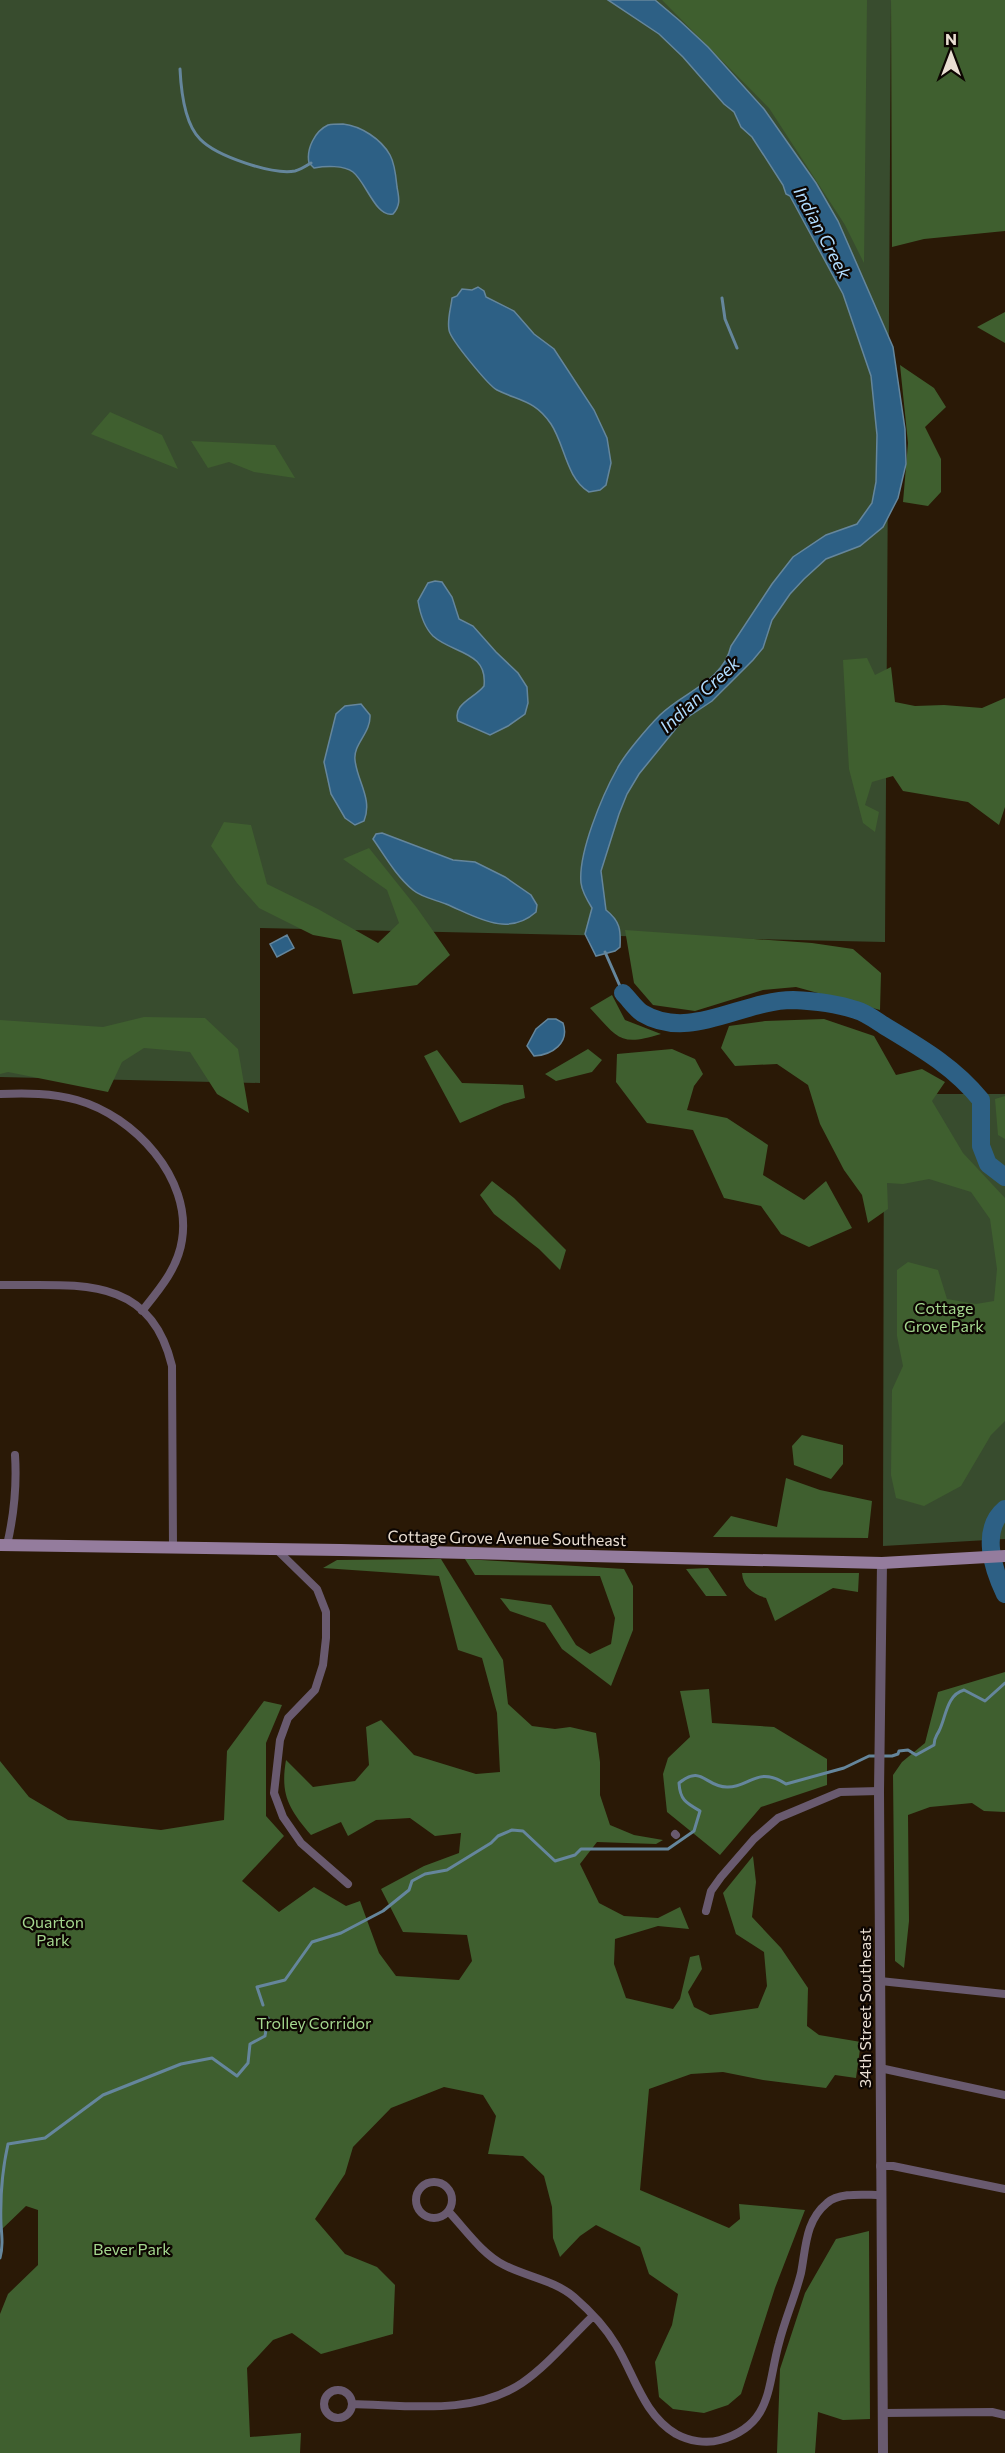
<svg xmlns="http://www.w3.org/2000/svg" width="1005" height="2453" font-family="Commissioner,sans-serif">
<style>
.green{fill:#384c2e}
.forest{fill:#3f5f2f}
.water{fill:#2d6085;stroke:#65869c;stroke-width:1.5}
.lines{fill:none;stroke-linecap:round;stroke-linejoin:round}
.stream{stroke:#65869c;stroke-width:3}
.river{stroke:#2d6085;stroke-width:18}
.minor{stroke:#695a6f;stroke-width:8}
.tertiary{stroke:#695a6f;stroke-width:10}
.secondary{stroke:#947c9d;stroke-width:12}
.labels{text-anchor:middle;stroke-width:4.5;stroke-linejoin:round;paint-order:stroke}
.park-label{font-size:16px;fill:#a5d88f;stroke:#0d0602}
.street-label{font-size:16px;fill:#e9ded2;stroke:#0d0602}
.water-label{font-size:18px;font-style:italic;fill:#b0dcff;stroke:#0d0602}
</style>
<rect width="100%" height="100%" fill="#2a1906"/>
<path class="green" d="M0,0H891L885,942L260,928V1083L0,1077Z
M884,1094H1005V1539L883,1546Z"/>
<path class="forest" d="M662,0H867L864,263L845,225L769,108Z
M891,0H1005V231L924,239L892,247Z
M1005,312V343L977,327Z
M900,365L934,388L946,407L925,427L941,459V492L928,506L903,502L908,443Z
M110,412L162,435L178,469L91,434Z
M191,441L275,445L295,478L254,472L229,462L208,468Z
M867,658L875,675L891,667L895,702L915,706L944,705L982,708L1005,698V807L999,825L968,802L903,791L893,776L872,782L865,805L879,812L875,832L863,823L849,769L843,660Z
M224,822L251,825L267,884L318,909L378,943L399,923L387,890L343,859L369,848L417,908L450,955L417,985L353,994L341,940L313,935L259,908L237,883L211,846Z
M625,930L812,943L853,949L881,973L880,1010L796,987L763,990L695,1011L653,1005L634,983Z
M612,995L625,1020L661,1034C619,1047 618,1038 590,1008Z
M144,1017L205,1018L238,1049L249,1113L217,1094L190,1052L144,1048L122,1062L108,1092L8,1072L0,1074V1020L103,1027Z
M824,1019L874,1036L896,1075L922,1069L945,1082L932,1101L963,1153L1005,1198V1421L991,1435L961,1486L924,1506L896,1498L891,1475L892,1390L903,1366L897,1336V1270L908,1262L938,1270L947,1299L976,1304L994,1301L997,1269L990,1219L971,1192L929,1179L903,1184L887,1183L888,1209L868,1223L862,1195L844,1170L820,1124L808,1085L777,1064L735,1066L721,1048L729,1026L765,1021Z
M588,1049L602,1060L592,1072L556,1081L545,1074Z
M672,1049L695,1059L703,1074L694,1086L687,1110L727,1118L768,1145L763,1175L804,1200L826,1181L852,1228L809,1247L781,1234L761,1206L724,1198L693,1130L647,1123L616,1082L617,1054Z
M437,1050L462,1083L523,1085L525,1098L504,1104L460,1123L424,1056Z
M1005,1096V1139L998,1135L995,1099Z
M492,1181L514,1198L566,1250L560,1270L539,1249L494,1214L480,1195Z
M802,1435L843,1445V1464L831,1479L794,1465L792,1446Z
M786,1478L820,1490L872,1501L868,1538L713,1537L731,1516L777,1527Z
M441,1559L503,1660L508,1704L532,1726L555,1729L570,1727L596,1733L600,1762V1795L610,1825L634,1835L663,1840L656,1844L597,1842L580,1864L599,1903L624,1916L658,1918L680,1907L689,1929L658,1926L615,1939L614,1964L626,1998L673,2009L680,1999L690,1957L699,1955L702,1969L688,1992L694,2007L710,2015L758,2008L767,1986L764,1952L736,1934L723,1893L753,1856L756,1882L752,1917L781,1948L808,1988L807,2026L819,2035L861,2042L856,2078L835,2075L826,2088L763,2080L723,2072L691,2074L649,2089L640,2190L729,2228L740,2219L739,2204L805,2210L775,2288L741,2394L728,2405L704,2413L673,2409L659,2397L655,2362L672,2325L678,2294L649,2274L640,2247L596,2225L580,2236L560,2257L553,2238L552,2207L544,2176L523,2156L488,2154L496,2116L483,2095L444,2087L391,2108L353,2147L345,2174L315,2219L345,2254L377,2267L395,2285L393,2334L321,2354L292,2333L273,2340L247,2368L250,2437L301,2433L300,2453H0V2314L8,2294L38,2265V2210L26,2206L0,2231V1761L29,1797L68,1820L161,1830L224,1820L227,1751L264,1701L282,1705L266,1743V1816L284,1836L242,1881L279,1912L314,1887L346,1906L360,1901L379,1953L396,1976L459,1980L472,1961L467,1935L403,1932L381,1889L424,1866L459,1853L461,1833L435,1836L410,1818L376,1820L348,1836L341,1822L311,1835C289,1809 280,1795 286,1760L313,1787L355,1781L369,1765L366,1727L381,1720L414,1755L476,1774L500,1772L497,1713L482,1658L458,1650L439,1576L323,1568L337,1560Z
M465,1559L624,1569L633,1586V1630L611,1686L562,1649L545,1623L510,1611L500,1598L551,1605L576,1645L590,1654L611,1644L615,1618L600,1576L475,1575Z
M708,1568L727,1596H706L686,1569Z
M742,1573H859L858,1592L833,1588L775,1621L766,1598C753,1594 743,1587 742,1573Z
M1005,1672V1812L984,1811L972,1803L930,1807L908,1815L909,1921L904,1968L895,1961L893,1775L902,1762L925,1743L938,1692Z
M709,1689L712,1723L774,1727L827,1759V1785L761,1807L720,1855L667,1812L663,1774L668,1758L690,1737L680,1691Z
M869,2231L870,2419L843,2420L818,2412L815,2453H777L780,2369L805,2293L836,2239Z"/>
<path class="water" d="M608,0H655L680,21L708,47L764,109L816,183L838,221L893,347L905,429L906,464L898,498L883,527L860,546L826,559L804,579L790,594L772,620L763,648L753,660L712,701L682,721L639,774L627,794L619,814L601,871L606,910C620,921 621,930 620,947L615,951L596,956L585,934L592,908C587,900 582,892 581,883C578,853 602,796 617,769C624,755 648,727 660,715C683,692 723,682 731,646L772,584L793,557L826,535L857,524L872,503L876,482L877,435L871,376L843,294L790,196L786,194L783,185L752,137L741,127L734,112L724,104L683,57L659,34Z
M343,124C361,126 381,139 390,155C395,164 396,177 397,187C399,198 401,205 393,214C376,218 366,182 353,172C344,165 325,166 314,168L309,163C306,149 315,131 328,125C332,124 339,124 343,124Z
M478,287L484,291L486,297L514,311L534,334L554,349L594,410L607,438L611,463L606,485L600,490L589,492C566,478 565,445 551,424C535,400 519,401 497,390C489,386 450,339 449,330C447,319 451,308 452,298L457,296L462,289L472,290Z
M435,581L442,582L452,597L459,619L473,626L496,652L518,673L527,687L528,703L525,714L508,726L490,735L458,721C452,704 475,698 484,686C488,651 453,654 433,636C424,627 420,613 418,601L428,583Z
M361,704L370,715C371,733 353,744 355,760C357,781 373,799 364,821L355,825L345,818L331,794L324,762L336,714L345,706Z
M382,833L453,860L475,862L505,877L531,895L537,905L536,912C507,938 475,916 446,904C436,900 421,897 413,890C396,876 385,856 373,839L376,834Z
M287,935L294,948L277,957L270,944Z
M548,1019H556L563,1023C570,1043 552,1055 534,1056L527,1046L536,1029Z"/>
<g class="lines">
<path class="stream" d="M180,69C181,90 185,124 200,139C216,156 272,175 295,171C300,170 306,166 311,163
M722,298L725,319L737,348
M605,952L623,993
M263,2005L257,1987L285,1980L312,1942L341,1933L383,1911L409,1890L412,1881L425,1874L447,1870L491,1843L498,1836L512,1830L523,1831L555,1861L575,1855L581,1849H668L694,1831L700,1811C686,1803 680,1800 679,1783C702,1764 705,1787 727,1787C749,1788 757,1765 786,1784L844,1768L869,1756H892L898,1754L899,1751L908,1750L916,1755L934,1745C934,1738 936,1737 939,1731C946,1718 946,1695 964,1690L985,1701L1005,1683
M0,2258C3,2246 2,2237 1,2225C0,2198 2,2171 8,2144L45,2138L103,2095L181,2064L212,2058L237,2076L248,2063L250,2044L265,2036L268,2018"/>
<path class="river" d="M623,993C629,999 635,1008 642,1013C690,1042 742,1000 793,1000C814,1001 835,1003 856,1010C867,1013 878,1022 888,1028C923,1049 955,1068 981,1100V1146L988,1164L1005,1177
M1005,1509C980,1530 993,1569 1005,1594"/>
<path class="minor" d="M0,1094C26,1093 52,1093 77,1100C134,1116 192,1178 182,1240C178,1268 159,1290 142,1311
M0,1285C76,1286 150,1273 172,1366L173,1548
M7,1545C14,1515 17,1486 15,1455
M276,1549L317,1589L326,1612V1638L323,1665L315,1690L288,1718L280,1740L274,1793L283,1817L301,1843L348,1884
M675,1834L676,1835
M706,1911L711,1891L721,1877L754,1839L778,1818L840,1792L879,1791
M880,1981L1005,1994
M880,2068L1005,2095
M880,2166H893L1005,2189
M416 2200a18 18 0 1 1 36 0a18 18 0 1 1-36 0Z
M449,2212C465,2229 482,2254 504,2265C527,2277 554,2280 574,2297C589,2310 606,2328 616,2345C635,2376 643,2414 676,2434C689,2441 706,2444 720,2440C773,2425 767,2386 779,2343C785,2319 795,2297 801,2273C806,2248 805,2221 827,2203C839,2192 864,2195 880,2195
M324 2404a14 14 0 1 1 28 0a14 14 0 1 1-28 0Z
M352,2404C407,2405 473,2416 522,2383C548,2365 570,2338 592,2317
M883,2413L992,2412L1005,2415"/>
<path class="tertiary" d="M882,1563L879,1791L883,2453"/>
<path class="secondary" d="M0,1545L341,1550L882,1563L1005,1556"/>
</g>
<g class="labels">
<g class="park-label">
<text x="944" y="1314">Cottage<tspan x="944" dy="18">Grove Park</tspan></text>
<text x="53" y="1928">Quarton<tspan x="53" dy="18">Park</tspan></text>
<text x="314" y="2029">Trolley Corridor</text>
<text x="132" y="2255">Bever Park</text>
</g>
<g class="street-label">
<text transform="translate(507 1538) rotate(1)" y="6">Cottage Grove Avenue Southeast</text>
<text transform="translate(865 2008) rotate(-90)" y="6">34th Street Southeast</text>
</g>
<g class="water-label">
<text transform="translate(822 233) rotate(62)" y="6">Indian Creek</text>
<text transform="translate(700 695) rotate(-43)" y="6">Indian Creek</text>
</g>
</g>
<g transform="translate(951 54)" stroke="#0d0602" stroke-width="4.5" paint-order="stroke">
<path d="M0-4.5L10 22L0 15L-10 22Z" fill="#e9ded2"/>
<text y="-9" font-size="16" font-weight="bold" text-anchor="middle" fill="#e9ded2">N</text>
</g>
</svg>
